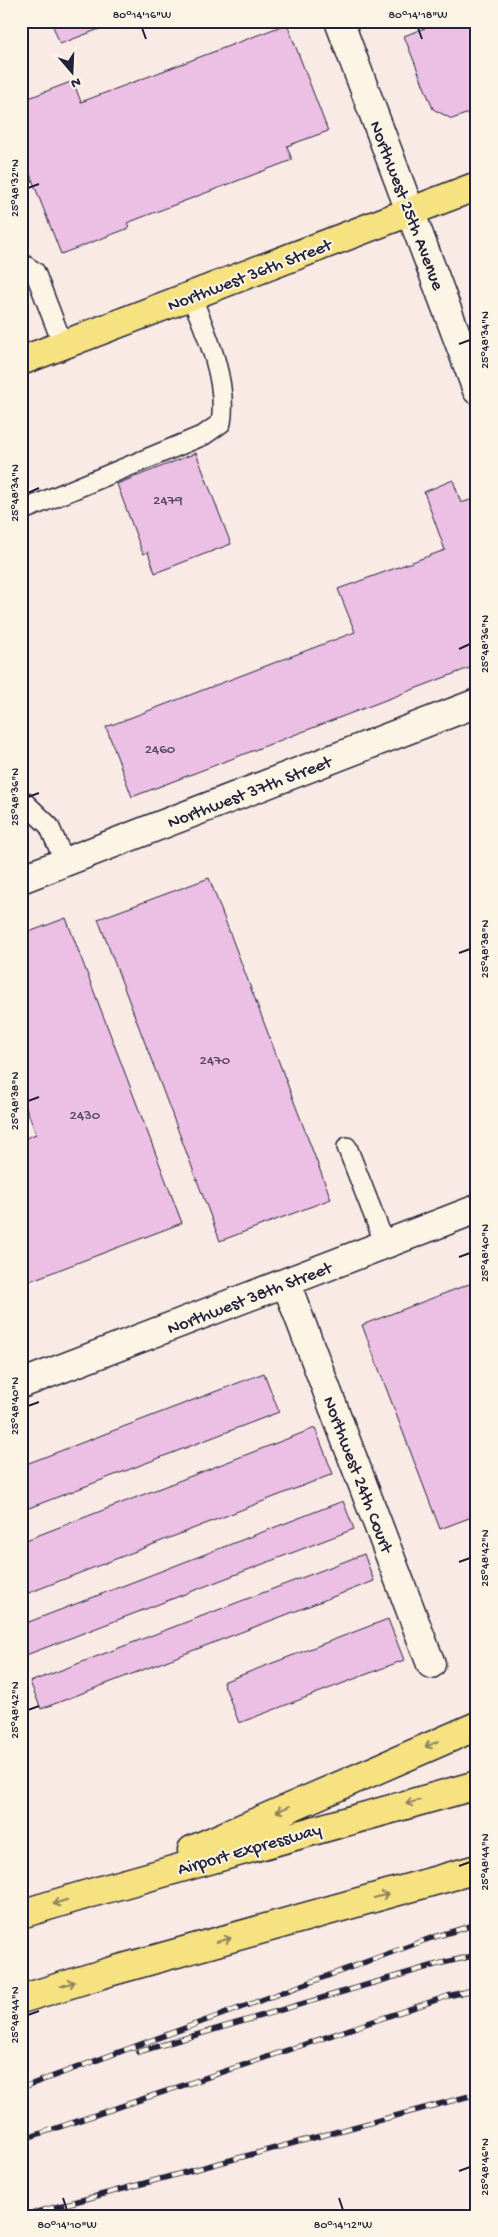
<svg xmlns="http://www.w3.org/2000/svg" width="498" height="2237" font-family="'Gochi Hand',sans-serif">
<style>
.building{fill:#ecbfe4;stroke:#22223b}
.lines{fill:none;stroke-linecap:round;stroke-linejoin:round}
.lane-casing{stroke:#22223b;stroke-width:22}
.street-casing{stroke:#22223b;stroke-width:31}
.primary-casing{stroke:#22223b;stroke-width:31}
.highway-casing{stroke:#22223b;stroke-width:31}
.lane{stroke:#fcf5e5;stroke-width:19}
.street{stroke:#fcf5e5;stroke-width:28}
.primary{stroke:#f7e281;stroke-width:28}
.highway{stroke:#f7e281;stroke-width:28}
.rail-casing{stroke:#22223b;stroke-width:5.5}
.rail{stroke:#fcf5e5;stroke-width:4;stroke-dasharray:11;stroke-linecap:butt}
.oneway{stroke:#8c825e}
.ticks{fill:none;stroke:#22223b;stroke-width:2}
.labels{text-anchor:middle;stroke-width:4;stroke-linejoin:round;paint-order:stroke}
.number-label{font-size:15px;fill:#544965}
.street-label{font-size:18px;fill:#22223b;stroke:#fcf5e5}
.neatline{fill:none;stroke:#22223b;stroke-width:2}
.ticks-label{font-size:12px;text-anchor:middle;fill:#22223b}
</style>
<rect width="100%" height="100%" fill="#f9eae5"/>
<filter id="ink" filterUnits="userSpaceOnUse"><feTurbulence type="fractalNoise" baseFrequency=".02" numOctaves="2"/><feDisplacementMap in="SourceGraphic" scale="10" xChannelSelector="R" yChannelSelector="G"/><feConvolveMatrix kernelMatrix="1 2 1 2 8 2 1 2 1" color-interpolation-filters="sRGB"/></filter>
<g filter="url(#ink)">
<path class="building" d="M51,21H108L110,25L60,44Z
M119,21H142L122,29Z
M443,21H477V110L452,119L433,109L404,36Z
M287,24L328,131L287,146L292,160L127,223L129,228L61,254L21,151V101L73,81L81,102Z
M196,453L231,544L155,573L148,552L143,554L117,484Z
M453,480L461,503L473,499L477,509V665L132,797L106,727L355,632L338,589L445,550L424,492Z
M209,878L331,1199L220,1241L98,919Z
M66,918L182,1223L27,1282L21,1267V1140L36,1134L21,1094V935Z
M477,1281V1515L440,1529L362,1325Z
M264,1373L279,1412L21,1511V1466Z
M315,1428L333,1474L21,1596V1542Z
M343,1501L354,1529L21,1657V1625Z
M364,1554L374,1581L41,1709L30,1682Z
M388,1619L404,1660L239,1723L223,1682Z"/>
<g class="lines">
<defs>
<path id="lane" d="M21,263L35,272L63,345
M21,511L204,435L221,423C228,382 207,334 191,296
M21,799L49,826L65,862
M347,1147L385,1244"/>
<path id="street" d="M339,21L477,390
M21,879L477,703
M286,1283L431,1664
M21,1384L477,1209"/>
<path id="primary" d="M21,361L477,186"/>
<path id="highway" d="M192,1850L477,1726
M21,1914L98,1891L477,1785
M21,1999L109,1972L477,1869"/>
</defs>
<use href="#lane" class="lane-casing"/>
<use href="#street" class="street-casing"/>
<use href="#primary" class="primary-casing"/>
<use href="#highway" class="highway-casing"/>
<use href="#lane" class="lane"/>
<use href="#street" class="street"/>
<use href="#primary" class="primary"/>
<use href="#highway" class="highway"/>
<defs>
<path id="rail" d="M138,2052L438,1964L477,1955
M21,2088L431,1938L477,1924
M21,2140L448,1996L477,1989
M22,2216L477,2094"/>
</defs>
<use href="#rail" class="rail-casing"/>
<use href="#rail" class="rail"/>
</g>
<defs><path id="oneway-shaft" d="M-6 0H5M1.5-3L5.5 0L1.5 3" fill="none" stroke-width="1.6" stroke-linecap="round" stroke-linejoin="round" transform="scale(1.25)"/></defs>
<g class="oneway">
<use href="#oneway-shaft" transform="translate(432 1744) rotate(156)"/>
<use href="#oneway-shaft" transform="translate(413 1802) rotate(165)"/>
<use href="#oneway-shaft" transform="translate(283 1809) rotate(156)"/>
<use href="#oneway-shaft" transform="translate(381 1896) rotate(-16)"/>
<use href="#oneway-shaft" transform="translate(60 1902) rotate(163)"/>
<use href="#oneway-shaft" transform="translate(224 1940) rotate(-16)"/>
<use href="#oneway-shaft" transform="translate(68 1984) rotate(-17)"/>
</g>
</g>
<path class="ticks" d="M142,28L146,39M418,28L422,39M28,188L39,184M459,344L470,340M28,493L39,488M459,649L470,644M28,797L39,793M459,953L470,949M28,1101L39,1097M459,1257L470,1253M28,1406L39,1402M459,1562L470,1558M28,1710L39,1706M459,1866L470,1862M28,2015L39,2011M459,2171L470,2167M63,2198L67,2210M339,2198L343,2210"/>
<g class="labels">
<g class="number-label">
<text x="168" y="504">2479</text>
<text x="160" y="753">2460</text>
<text x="215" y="1064">2470</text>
<text x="85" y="1119">2430</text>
</g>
<g class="street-label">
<text transform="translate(408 205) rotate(69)" y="6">Northwest 25th Avenue</text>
<text transform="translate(249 274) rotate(-21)" y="6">Northwest 36th Street</text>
<text transform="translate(249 791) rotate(-21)" y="6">Northwest 37th Street</text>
<text transform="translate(249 1297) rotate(-21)" y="6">Northwest 38th Street</text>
<text transform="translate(359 1474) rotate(69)" y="6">Northwest 24th Court</text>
<text transform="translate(249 1848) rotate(-16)" y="6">Airport Expressway</text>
</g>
</g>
<rect width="498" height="2237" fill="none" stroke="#fcf5e5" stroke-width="55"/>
<g transform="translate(72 72) rotate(161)" stroke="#fcf5e5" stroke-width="4" paint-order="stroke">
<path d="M0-4L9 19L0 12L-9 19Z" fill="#22223b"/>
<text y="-8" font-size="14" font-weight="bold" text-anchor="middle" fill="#22223b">N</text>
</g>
<rect x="28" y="28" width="442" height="2182" class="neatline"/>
<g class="ticks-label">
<text x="142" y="18">80°14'16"W</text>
<text x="418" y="18">80°14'18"W</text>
<text transform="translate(14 188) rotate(-90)" y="4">25°48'32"N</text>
<text transform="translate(484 340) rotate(-90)" y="4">25°48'34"N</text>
<text transform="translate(14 493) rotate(-90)" y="4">25°48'34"N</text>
<text transform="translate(484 644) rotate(-90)" y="4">25°48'36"N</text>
<text transform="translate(14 797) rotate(-90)" y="4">25°48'36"N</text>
<text transform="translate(484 949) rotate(-90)" y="4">25°48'38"N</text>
<text transform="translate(14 1101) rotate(-90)" y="4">25°48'38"N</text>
<text transform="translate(484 1253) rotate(-90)" y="4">25°48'40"N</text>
<text transform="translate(14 1406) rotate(-90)" y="4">25°48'40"N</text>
<text transform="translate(484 1558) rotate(-90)" y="4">25°48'42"N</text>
<text transform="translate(14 1710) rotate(-90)" y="4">25°48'42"N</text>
<text transform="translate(484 1862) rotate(-90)" y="4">25°48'44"N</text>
<text transform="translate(14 2015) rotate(-90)" y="4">25°48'44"N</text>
<text transform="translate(484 2167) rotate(-90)" y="4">25°48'46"N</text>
<text x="67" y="2228">80°14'10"W</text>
<text x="343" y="2228">80°14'12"W</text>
</g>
</svg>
